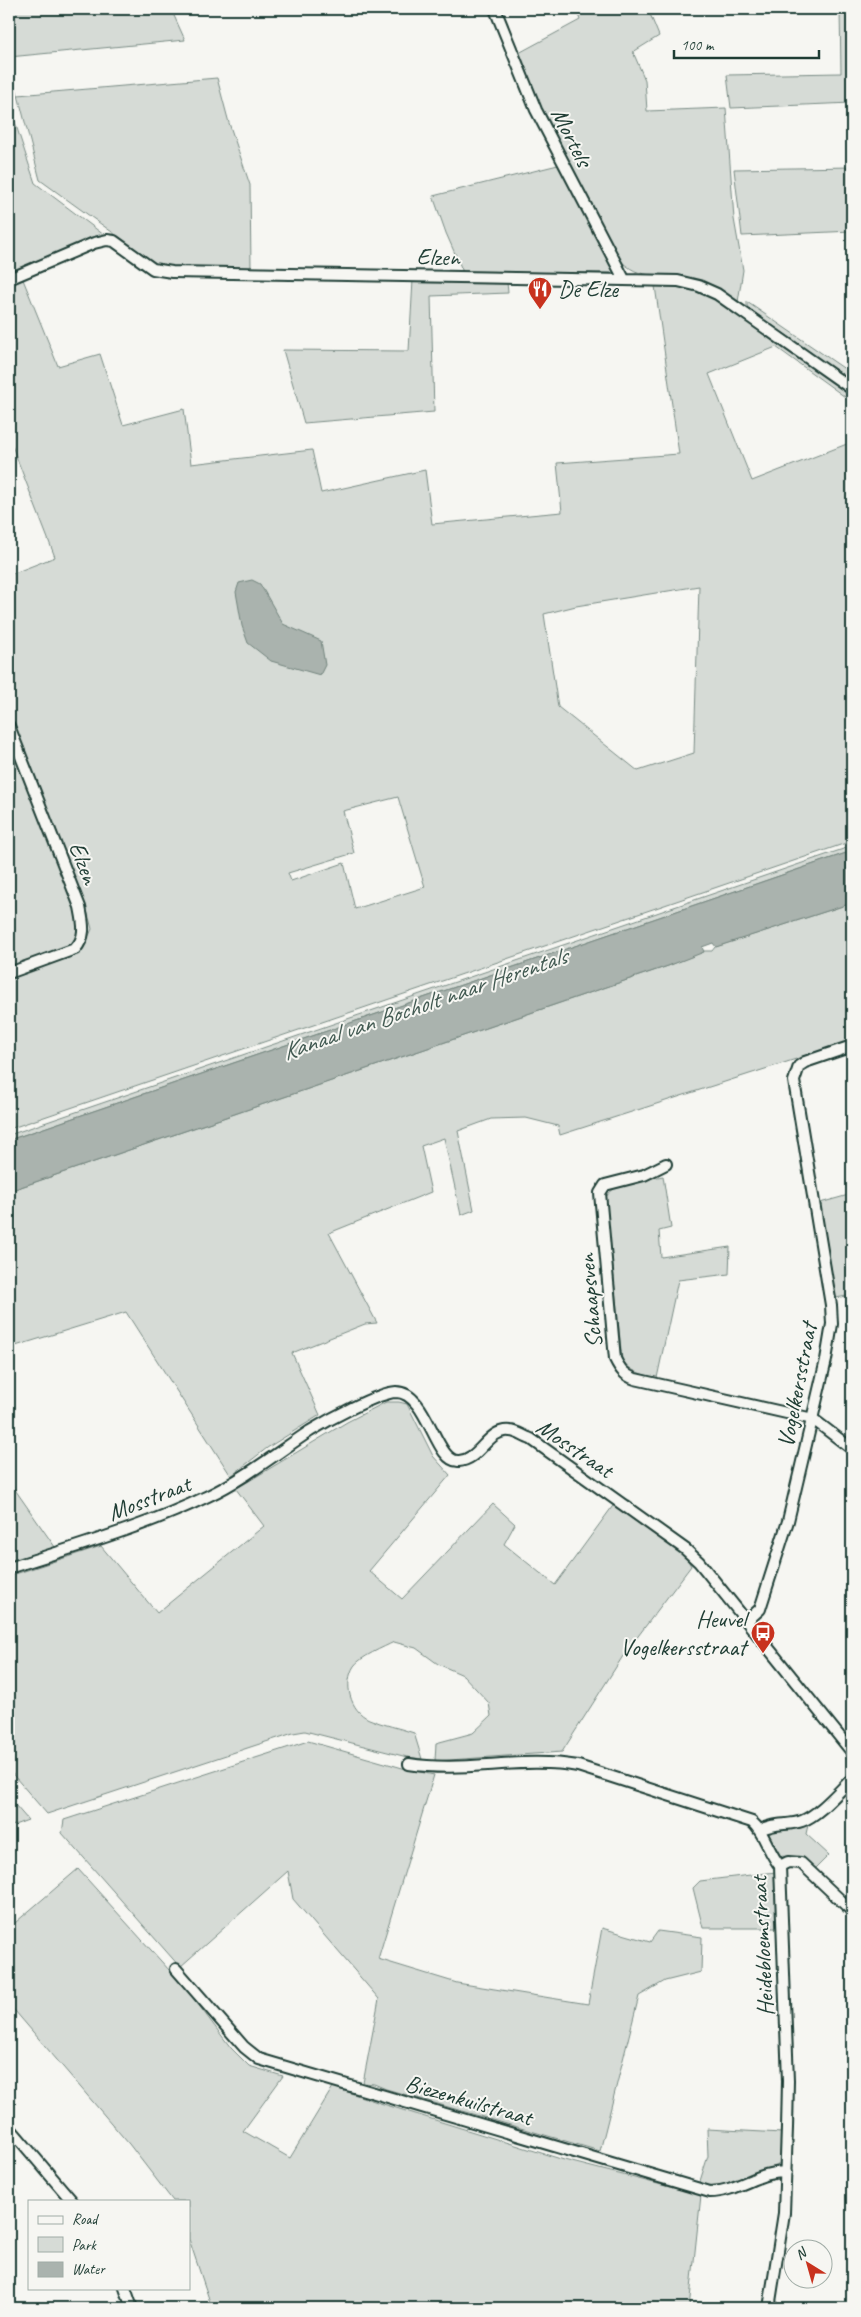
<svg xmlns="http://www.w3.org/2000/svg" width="861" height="2317" font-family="Caveat,sans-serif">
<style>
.green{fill:#d6dbd6;stroke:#7a8c85;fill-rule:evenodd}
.water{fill:#aab3ae;stroke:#72847d}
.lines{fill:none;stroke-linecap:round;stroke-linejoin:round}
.street-casing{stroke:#1f3d34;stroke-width:14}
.street{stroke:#f6f6f2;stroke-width:10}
.labels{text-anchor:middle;stroke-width:4;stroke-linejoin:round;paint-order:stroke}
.street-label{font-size:24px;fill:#1f3d34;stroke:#f6f6f2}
.poi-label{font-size:24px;fill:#1f3d34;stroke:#f6f6f2;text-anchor:start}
.water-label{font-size:25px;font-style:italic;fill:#425a52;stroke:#f6f6f2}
</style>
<rect width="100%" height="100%" fill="#f6f6f2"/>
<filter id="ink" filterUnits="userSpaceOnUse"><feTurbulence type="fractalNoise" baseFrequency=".02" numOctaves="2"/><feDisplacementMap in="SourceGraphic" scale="10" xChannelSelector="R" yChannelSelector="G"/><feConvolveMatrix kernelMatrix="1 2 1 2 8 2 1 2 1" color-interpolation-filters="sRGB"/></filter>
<g filter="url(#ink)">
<path class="green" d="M37,9H171L185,40L9,57V11Z
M576,9H648L659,36L633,52L645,80L647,111L726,108L734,219L743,270L738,302C724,293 711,284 694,279C660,269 643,286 616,256L530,91L517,54L580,20Z
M840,9H852V103L731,108L727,75L841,73Z
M9,65L18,95L217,78L229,123L250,185L251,268L159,266L40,180L18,95H13L9,82Z
M10,107L35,183L104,235L9,274Z
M558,165L619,273L463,272L446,233L433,196Z
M852,167V231L742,236L734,169Z
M22,277L58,366L100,354L123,425L184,409L191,464L312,450L321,493L425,470L432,524L562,512L557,463L679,454L655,286C675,285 692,287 710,294L852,394V402L776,347L709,374L752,481L852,442V841L9,1129V977L81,953L92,929L88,914L9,712V575L55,557L9,438V282ZM699,586L694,753L638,771L558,707L544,614L576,606ZM398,797L425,887L355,909L344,863L291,881L288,873L354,853L343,811Z
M413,280L507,282L508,293L431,296L434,412L304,423L283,350L409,351Z
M747,302L852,374V382L747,307Z
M12,749L77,911L81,930L76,943L9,968V751Z
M852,846V851L9,1140V1135Z
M852,903V1041L560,1135L558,1126L526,1118L491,1119L458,1131L474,1210L461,1215L444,1138L421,1146L431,1192L329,1233L377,1323L365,1324L292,1353L320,1415L267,1448L231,1476L126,1312L9,1348V1191L668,966L703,951H712L715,947Z
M663,1176L671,1228L659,1231L661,1257L730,1247L729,1274L678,1280L657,1378C644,1375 630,1372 622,1360L606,1197C618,1179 644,1180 663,1176Z
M852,1194V1295L836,1298L820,1203Z
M386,1402H399L407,1404L433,1456L450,1475L369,1571L402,1599L493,1504L515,1524L504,1544L555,1585L615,1503C635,1517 682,1545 691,1566L623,1656L562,1752L435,1761L436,1743L473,1733L491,1716L489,1703L463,1675L438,1664L416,1648L394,1642C384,1647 360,1657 354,1666C343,1683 350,1711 369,1719C383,1725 400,1728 414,1733L422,1759L407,1757L305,1731L293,1733L47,1814L9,1770V1576L101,1546L157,1613L264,1526L236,1489L239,1487L347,1422Z
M9,1481L55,1547L9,1562Z
M308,1741L406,1769L434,1775L378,1959L457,1983L588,2004L602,1928L650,1942L658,1931L702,1937L701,1972L665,1981L639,1996L600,2151L386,2089L374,2084L363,2083L379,1999L293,1899L288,1871L180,1967L62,1833L64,1820Z
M9,1798L28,1820L9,1827Z
M808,1825L806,1834L829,1855L815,1869L800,1857L776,1856L766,1836L770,1830Z
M78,1869L188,1991L231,2048L249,2066L283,2076L243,2131L290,2158L333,2087L380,2103L564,2160L701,2195L689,2308H212L189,2239V2201H173L129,2144L9,2004V1928Z
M776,1872L777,1928H703L693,1888L700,1881Z
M707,2129L782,2133L781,2161L776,2167L717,2187L699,2184L708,2156Z"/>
<path class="water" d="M252,580L260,584L283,624L321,641L325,665L320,675L271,661L248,643L242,626L236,592L239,583Z
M852,851V903L716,947L713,943L702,947L704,952L668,966L9,1191V1140Z"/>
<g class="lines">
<defs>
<path id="street" d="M495,9L536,110L624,279
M9,279L94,243L107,240L114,241L153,269L172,272L678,281L699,286L717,294L852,389
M9,726L80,907C83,923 87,936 75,949L9,973
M666,1164L644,1175L605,1185L600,1193L615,1359C620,1369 624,1375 635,1379L813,1419L852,1449
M9,1568C74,1547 147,1526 208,1496C244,1479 277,1453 310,1431C328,1420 377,1393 396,1392C428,1392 435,1463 459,1461C480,1460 488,1428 510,1431C517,1431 524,1437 531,1439L685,1549L699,1562L852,1752
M747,1621L760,1609L788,1521L826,1360L832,1324L831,1305L794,1081L799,1066L805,1062L852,1046
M409,1764C465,1773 522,1756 578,1766L752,1822C765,1833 768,1852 780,1866L788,2081L787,2128L784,2213L769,2308
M761,1830C774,1822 788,1826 802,1821C819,1815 839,1791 852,1779
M780,1866L788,1862L801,1863L852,1911
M176,1969L244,2047L259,2059L710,2192C737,2192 759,2171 786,2172
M9,2127L72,2201
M125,2288L132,2308"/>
</defs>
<use href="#street" class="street-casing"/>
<use href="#street" class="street"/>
</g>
</g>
<defs>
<symbol id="restaurant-pin" viewBox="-11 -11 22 30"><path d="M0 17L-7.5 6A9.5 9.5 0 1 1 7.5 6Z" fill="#c8321e" stroke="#f6f6f2"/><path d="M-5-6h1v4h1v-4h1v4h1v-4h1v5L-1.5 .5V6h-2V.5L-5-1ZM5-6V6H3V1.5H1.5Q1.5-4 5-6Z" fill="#fff"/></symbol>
<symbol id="bus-pin" viewBox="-11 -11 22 30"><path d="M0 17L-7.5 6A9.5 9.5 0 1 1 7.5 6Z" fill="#c8321e" stroke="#f6f6f2"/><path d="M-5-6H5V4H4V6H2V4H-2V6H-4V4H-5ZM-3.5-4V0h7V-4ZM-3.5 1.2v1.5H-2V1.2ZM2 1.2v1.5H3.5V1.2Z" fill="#fff"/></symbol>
</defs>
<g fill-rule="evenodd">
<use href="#restaurant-pin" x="526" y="275" width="28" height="38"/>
<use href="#bus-pin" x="749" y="1619" width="28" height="38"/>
</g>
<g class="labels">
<g class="street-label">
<text transform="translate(572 137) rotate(63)" y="8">Mortels</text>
<text x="438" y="265">Elzen</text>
<text transform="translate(84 863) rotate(69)" y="8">Elzen</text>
<text transform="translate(590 1301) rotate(-95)" y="8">Schaapsven</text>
<text transform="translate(797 1385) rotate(-79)" y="8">Vogelkersstraat</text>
<text transform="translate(575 1448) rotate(34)" y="8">Mosstraat</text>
<text transform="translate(149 1498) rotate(-21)" y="8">Mosstraat</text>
<text transform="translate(762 1946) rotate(-93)" y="8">Heidebloemstraat</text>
<text transform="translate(469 2100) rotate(16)" y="8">Biezenkuilstraat</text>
</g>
<g class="poi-label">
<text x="558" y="297">De Elze</text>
<text x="746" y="1627" text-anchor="end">Heuvel<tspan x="746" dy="28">Vogelkersstraat</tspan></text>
</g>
<g class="water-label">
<text transform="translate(424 1003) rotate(-19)" y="9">Kanaal van Bocholt naar Herentals</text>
</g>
</g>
<rect width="861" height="2317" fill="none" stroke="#f6f6f2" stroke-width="30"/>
<rect x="15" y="15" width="831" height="2287" fill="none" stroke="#1f3d34" stroke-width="2" filter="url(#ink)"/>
<rect x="28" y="2200" width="162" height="90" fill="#f6f6f2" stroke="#a0aca6"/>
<rect x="38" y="2216" width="25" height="8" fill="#f6f6f2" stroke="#a0aca6"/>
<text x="72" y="2224" font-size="15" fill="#1f3d34">Road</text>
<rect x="38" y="2237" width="25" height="15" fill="#d6dbd6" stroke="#a0aca6"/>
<text x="72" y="2250" font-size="15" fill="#1f3d34">Park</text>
<rect x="38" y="2262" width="25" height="15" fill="#aab3ae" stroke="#a0aca6"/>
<text x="72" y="2274" font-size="15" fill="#1f3d34">Water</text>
<g transform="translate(808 2264) rotate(323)"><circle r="24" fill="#f6f6f2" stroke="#a0aca6"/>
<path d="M0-4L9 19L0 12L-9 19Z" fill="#c8321e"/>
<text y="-8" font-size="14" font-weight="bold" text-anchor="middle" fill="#1f3d34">N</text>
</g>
<path d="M674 50v8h145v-8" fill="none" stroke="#1f3d34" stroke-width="2.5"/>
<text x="681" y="50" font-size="15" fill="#1f3d34" stroke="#f6f6f2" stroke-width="4" paint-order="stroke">100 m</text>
</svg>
